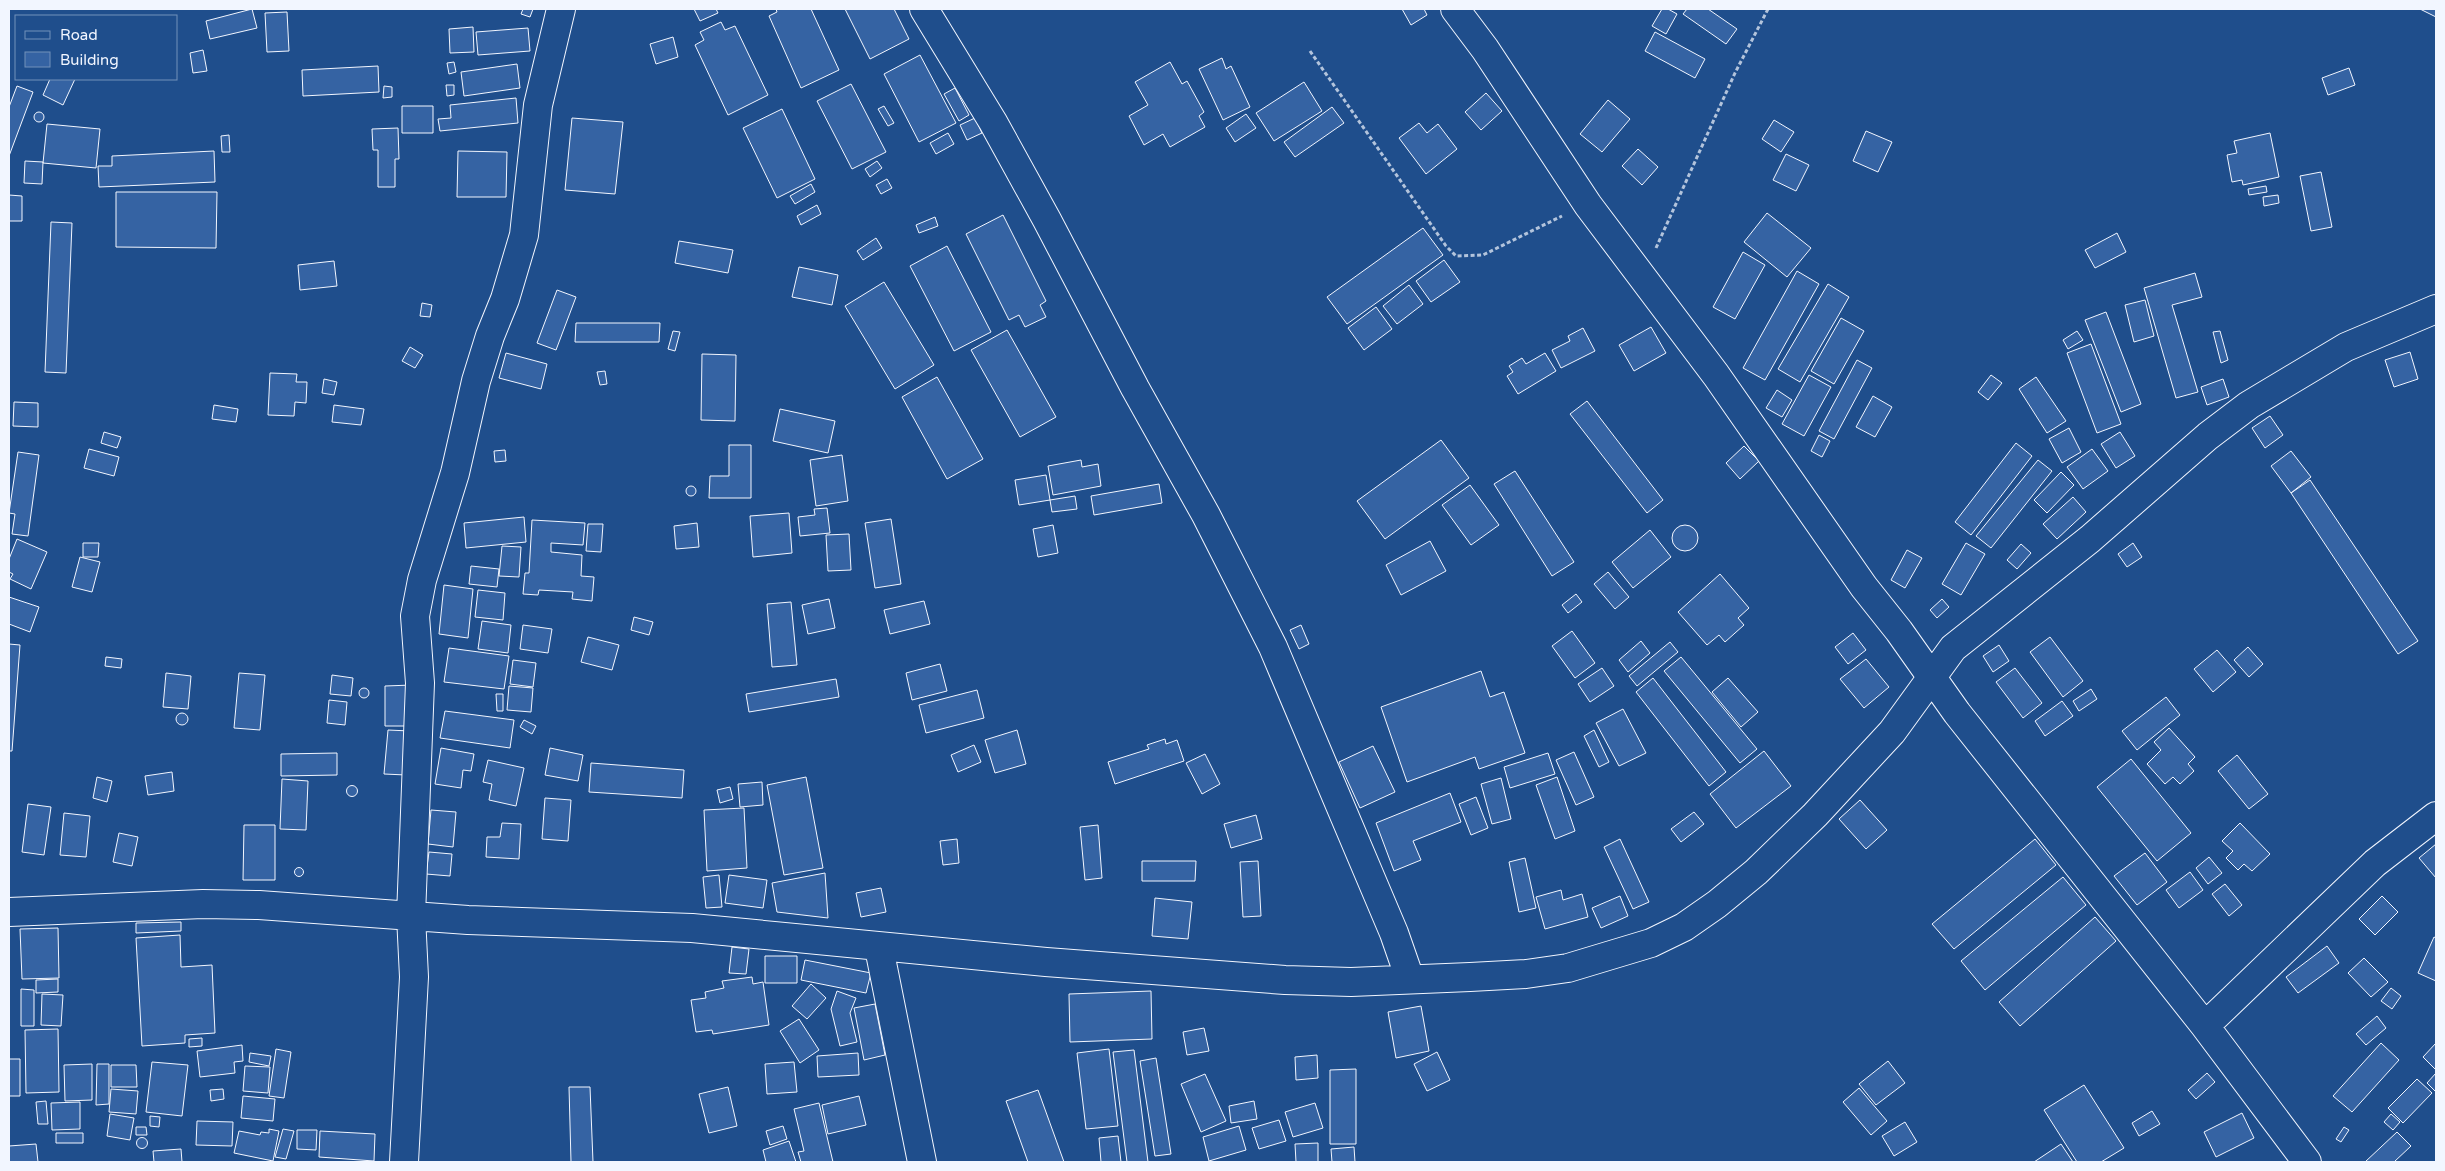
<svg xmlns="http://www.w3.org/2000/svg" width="2445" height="1171" font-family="'Varela Round',sans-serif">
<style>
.building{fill:#3563a3;stroke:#f2f6ff}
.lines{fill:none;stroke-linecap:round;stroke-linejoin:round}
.minor-casing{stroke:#f2f6ff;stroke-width:30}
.path{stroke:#b3c4dc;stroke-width:3;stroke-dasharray:4 2.5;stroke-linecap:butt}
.minor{stroke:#1f4e8c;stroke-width:28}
</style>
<rect width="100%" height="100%" fill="#1f4e8c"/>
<path class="building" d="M252,9L257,28L210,39L206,21Z
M523,9H533L530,17L521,14Z
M694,9H716L718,13L700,21Z
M776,9H811L839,70L801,88L769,16L777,12Z
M845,9H894L909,39L870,59Z
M1402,9H1424L1427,15L1411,25Z
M1662,9H1668L1677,14L1666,34L1652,26Z
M1687,9H1708L1737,29L1726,44L1683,14Z
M2420,9H2436V17Z
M287,12L289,51L267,52L265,13Z
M721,22L725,30L735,26L768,95L728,115L695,45L704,40L700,32Z
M473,27L474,52L450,53L449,29Z
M528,28L530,51L478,55L476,32Z
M1655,32L1705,59L1695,78L1645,51Z
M673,37L678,57L656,64L650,44Z
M203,50L207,71L193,73L190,53Z
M920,55L956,123L919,142L884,74Z
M1222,58L1226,69L1231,66L1250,107L1223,120L1199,69Z
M454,62L456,72L449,74L447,63Z
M1170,62L1182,84L1187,81L1204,112L1199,116L1205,127L1170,147L1163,134L1144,145L1129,116L1148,105L1135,82Z
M517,64L520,88L464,96L461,72Z
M378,66L379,92L303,96L302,70Z
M2349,68L2355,85L2328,95L2322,78Z
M50,79H75L63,105L43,95Z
M1304,82L1322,111L1274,141L1256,113Z
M851,84L886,152L852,169L817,101Z
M446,85H454V95L447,96Z
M17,86L33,92L9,156V107Z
M384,86L392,87V97L383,98Z
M955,88L969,115L959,121L944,94Z
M1486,93L1502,111L1481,130L1465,112Z
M516,98L518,123L440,131L438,119L451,118L450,105Z
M1608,100L1630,119L1602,152L1580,134Z
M402,106H433V133H402Z
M884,106L894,123L888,126L878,109Z
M1332,107L1344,123L1295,157L1284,142Z
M782,109L815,179L777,198L743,128Z
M34 117a5 5 0 1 1 10 0a5 5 0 1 1-10 0Z
M1246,114L1256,128L1235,142L1226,128Z
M572,118L623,122L615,194L565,190Z
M975,118L982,133L967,140L960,125Z
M1774,120L1794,132L1781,152L1762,139Z
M1419,123L1427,133L1438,124L1457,149L1426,174L1399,138Z
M47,124L100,129L96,168L43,163Z
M398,128L399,159H395V187H378V150H373L372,129Z
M1866,131L1892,142L1878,172L1853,161Z
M948,133L954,144L936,154L930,143Z
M2270,133L2279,177L2243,185L2242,180L2232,182L2227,155L2237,153L2234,141Z
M229,135L230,152H222L221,136Z
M1638,149L1658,167L1642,185L1622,166Z
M214,151L215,182L99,187L98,166H112V156Z
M458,151L507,152L506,197H457Z
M1786,154L1809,165L1796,191L1773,180Z
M25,161L43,162L42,184L24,183Z
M877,161L882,168L870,177L865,169Z
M2321,172L2332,227L2311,231L2300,176Z
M887,179L892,188L881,194L876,185Z
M811,184L815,192L795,204L790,196Z
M2266,186L2267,192L2249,195L2248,189Z
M116,192H217L216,248L116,247Z
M9,195L22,196V221H9Z
M2278,195L2279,203L2264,206L2263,197Z
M817,205L821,214L801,225L797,216Z
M1767,213L1811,248L1787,277L1744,242Z
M1003,215L1046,301L1040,305L1046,317L1025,327L1019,315L1009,320L966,234Z
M935,217L938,226L919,233L916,225Z
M51,222L72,223L66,373L45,372Z
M1423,228L1443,255L1347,324L1327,297Z
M2117,233L2126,252L2095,268L2085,250Z
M876,238L882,248L863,260L857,251Z
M679,241L733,250L728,273L675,263Z
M947,246L991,332L954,351L910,266Z
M1743,252L1765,265L1735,319L1713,307Z
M1444,260L1460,282L1431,302L1416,281Z
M334,261L337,286L300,290L298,265Z
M799,267L838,275L832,305L792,297Z
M1797,271L1819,284L1765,380L1743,368Z
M2195,273L2202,297L2172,305L2198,392L2176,398L2144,288Z
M884,282L934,365L895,389L845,306Z
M1828,284L1849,297L1800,382L1778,369Z
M1409,285L1423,304L1397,324L1383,306Z
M557,290L576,297L556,350L537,343Z
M2145,300L2154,336L2134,342L2125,305Z
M422,303L432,305L430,317L420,316Z
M1376,307L1392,329L1364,350L1348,328Z
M2106,312L2141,404L2121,412L2085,320Z
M1841,318L1864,331L1834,384L1811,371Z
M576,323H660L659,342H575Z
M1651,327L1666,353L1634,371L1619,345Z
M1583,328L1595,351L1561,368L1552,350L1570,341L1568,336Z
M1007,330L1056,417L1020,437L971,350Z
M673,331L680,332L675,351L668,349Z
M2077,331L2083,340L2068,349L2063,340Z
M2220,331L2228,360L2221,363L2213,332Z
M2091,344L2121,424L2097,433L2067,353Z
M410,347L423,355L415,368L402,361Z
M2410,352L2418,379L2394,387L2385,360Z
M506,353L547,364L541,389L499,378Z
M1545,353L1556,371L1518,394L1507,376L1513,372L1509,366L1522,358L1526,364Z
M702,354L736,355L735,421L701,420Z
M1857,360L1872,368L1834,439L1819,431Z
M605,371L607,384L600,385L597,372Z
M270,373L297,374L296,382H307L306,403L295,402L294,416L268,415Z
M1809,375L1831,387L1804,436L1782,424Z
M1991,375L2002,383L1988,400L1978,392Z
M937,377L983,459L947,479L902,397Z
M2036,377L2066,421L2047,433L2019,389Z
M324,379L337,382L334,395L322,393Z
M2223,379L2229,397L2207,405L2201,387Z
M1777,390L1792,400L1782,417L1766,408Z
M1873,396L1892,407L1875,437L1856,427Z
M1587,401L1663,500L1647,513L1570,414Z
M14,402L38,403V427L13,426Z
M214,405L238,409L236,422L212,419Z
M334,405L364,409L361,425L332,422Z
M780,409L835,421L828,453L773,441Z
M2270,416L2283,435L2265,448L2252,428Z
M2069,428L2081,452L2062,463L2049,439Z
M104,432L121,437L117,448L101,443Z
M2120,432L2135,456L2116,468L2101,444Z
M1819,435L1830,441L1822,457L1811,451Z
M1441,440L1469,478L1385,539L1357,501Z
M2016,443L2032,456L1971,535L1955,522Z
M729,445H751V498H709L710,476H729Z
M1744,446L1759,461L1740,479L1726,463Z
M89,449L119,457L114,476L84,468Z
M2092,449L2108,471L2083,489L2067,467Z
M505,450L506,461L495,462L494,451Z
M2291,451L2311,477L2291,493L2271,466Z
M18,452L39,455L28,536L12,534L15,514L9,513Z
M842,455L848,501L816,506L810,460Z
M1081,460L1082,467L1098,464L1101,486L1053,495L1048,466Z
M2038,460L2052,471L1991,548L1976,536Z
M1515,471L1574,562L1552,576L1494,484Z
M2061,472L2074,485L2047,513L2034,500Z
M1046,475L1050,500L1019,505L1015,480Z
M2310,480L2418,641L2398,654L2291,493Z
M1159,484L1162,503L1094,515L1091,496Z
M1470,485L1499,525L1471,545L1442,505Z
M686 491a5 5 0 1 1 10 0a5 5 0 1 1-10 0Z
M1075,496L1077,509L1052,512L1050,500Z
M2073,497L2086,512L2057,539L2043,524Z
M827,508L830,533L800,536L798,517L815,515L814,509Z
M789,513L792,553L753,557L750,516Z
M524,517L526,542L466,548L464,523Z
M891,519L901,584L875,588L865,523Z
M532,520L585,523L583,545L551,543V552L582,555L581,576L594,577L592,601L572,599L573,592L539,590L538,595L523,594L525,573H529Z
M697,523L699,547L676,549L674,526Z
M588,524H603L601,552L586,551Z
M1053,525L1058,553L1038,557L1033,529Z
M1672 538a13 13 0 1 1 26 0a13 13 0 1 1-26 0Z
M1650,530L1671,557L1633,588L1612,562Z
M849,534L851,570L828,571L826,535Z
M17,539L47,552L31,589L10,579L13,574L9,572V559Z
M1430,541L1446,571L1401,595L1386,565Z
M83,543H99L98,557H83Z
M1966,543L1985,554L1961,595L1942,584Z
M2133,543L2142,557L2127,567L2118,554Z
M2021,544L2031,553L2017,569L2007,560Z
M502,546L521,547L519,577L499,576Z
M1907,550L1922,558L1905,588L1891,580Z
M80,557L100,562L92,592L72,587Z
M471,566L499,569L497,587L469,584Z
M1608,572L1629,597L1615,609L1594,584Z
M1720,574L1749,608L1738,618L1744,625L1725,642L1719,635L1707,645L1678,612Z
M444,585L473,589L468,638L439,634Z
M478,590L505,593L503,620L475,617Z
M1576,594L1582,602L1568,613L1562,605Z
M9,597L39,607L30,632L9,624Z
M829,599L835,628L808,634L802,605Z
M1942,599L1949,607L1937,618L1930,610Z
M924,601L930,624L890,634L884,610Z
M791,602L797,665L772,667L767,604Z
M634,617L653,622L649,635L631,630Z
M482,621L511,625L508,653L478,649Z
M523,625L552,629L548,653L520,649Z
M1301,625L1309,644L1299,649L1290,630Z
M1572,631L1595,663L1575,678L1552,646Z
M1853,633L1866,650L1848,664L1835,647Z
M588,637L619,645L612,670L581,662Z
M2050,637L2083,681L2063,697L2030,652Z
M1641,641L1650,653L1628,672L1619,660Z
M1670,642L1678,652L1637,686L1629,676Z
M9,644L20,645L12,751H9Z
M1999,645L2009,661L1993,672L1983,656Z
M2248,647L2263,664L2249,677L2234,660Z
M449,648L509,656L504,689L444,682Z
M2217,650L2236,672L2213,692L2194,669Z
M106,657L122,659L121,668L105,666Z
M1681,657L1757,749L1740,763L1664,671Z
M1866,659L1889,687L1864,708L1840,679Z
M513,660L536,663L533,687L510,684Z
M940,664L947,691L912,700L906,673Z
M1602,668L1614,686L1590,702L1578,684Z
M2015,668L2042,703L2023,718L1996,682Z
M1481,671L1490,697L1504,692L1525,753L1479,769L1475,757L1407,782L1381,707Z
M166,673L191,676L188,709L163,707Z
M239,673L265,675L260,730L234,728Z
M332,675L353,678L351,696L330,694Z
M1653,678L1726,772L1709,786L1636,692Z
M1728,678L1758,712L1741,727L1712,692Z
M836,679L839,697L749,712L746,694Z
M412,685V726H385V686Z
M509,686L533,688L531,712L507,710Z
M359 693a5 5 0 1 1 10 0a5 5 0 1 1-10 0Z
M2091,689L2097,699L2079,711L2073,701Z
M977,690L984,718L926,733L919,705Z
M496,694H503V711H497Z
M2166,697L2180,715L2137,750L2122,731Z
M329,700L347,702L345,725L327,723Z
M2062,701L2073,716L2045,736L2035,721Z
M1623,709L1646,753L1619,766L1596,723Z
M445,711L514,720L510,748L440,738Z
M176 719a6 6 0 1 1 12 0a6 6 0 1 1-12 0Z
M524,720L536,726L532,734L520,727Z
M2169,728L2195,757L2188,764L2194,771L2180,784L2173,777L2165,784L2147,764L2161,750L2154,742Z
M388,730L410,731L406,775L384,774Z
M1017,730L1026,764L995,773L985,740Z
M1594,730L1609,762L1599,767L1584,736Z
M1165,739L1166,744L1177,740L1184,761L1115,784L1108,762L1149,749L1147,745Z
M974,745L981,762L958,772L951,755Z
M1373,746L1395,792L1360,808L1339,762Z
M441,748L474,754L471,771L463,770L461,788L435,784Z
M550,748L583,755L578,781L545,775Z
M1764,751L1791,786L1736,828L1710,794Z
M1574,752L1594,797L1576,805L1556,760Z
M337,753V775L281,776V754Z
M1548,753L1555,774L1510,788L1504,767Z
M1205,754L1220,784L1202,794L1186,763Z
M2237,755L2268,794L2249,809L2218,771Z
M2131,759L2191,833L2157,861L2097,787Z
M488,760L524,768L516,806L489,800L492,784L483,782Z
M591,763L684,770L682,798L589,792Z
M172,772L174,791L148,795L145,776Z
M97,777L112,781L107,802L93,798Z
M806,777L823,868L784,875L767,785Z
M1557,777L1575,831L1555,839L1536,785Z
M1501,778L1511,819L1492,824L1481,784Z
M282,779L308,781L306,830L280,829Z
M762,782L763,805L740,807L738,784Z
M346.5 791a5.5 5.5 0 1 1 11 0a5.5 5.5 0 1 1-11 0Z
M730,787L733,799L720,803L717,790Z
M1450,793L1461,822L1413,841L1421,860L1394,871L1376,823Z
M1476,797L1488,828L1471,835L1459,804Z
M545,798L571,800L568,841L542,839Z
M1860,800L1887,830L1866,849L1839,819Z
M28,804L51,807L44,855L22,852Z
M744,808L747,868L707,871L704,810Z
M431,810L456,812L453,847L428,844Z
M1694,812L1704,824L1681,842L1671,829Z
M64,813L90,816L86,857L60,855Z
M1256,815L1262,839L1231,848L1224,824Z
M502,823L521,824L519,859L486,857L487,837H500Z
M2240,823L2270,854L2252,871L2244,864L2238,870L2226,858L2233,851L2222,841Z
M244,825H275V880H243Z
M1098,825L1102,878L1085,880L1080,827Z
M119,833L138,837L132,866L113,862Z
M957,839L959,863L943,865L940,841Z
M1620,839L1649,902L1633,909L1604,847Z
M2035,839L2056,865L1954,949L1932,924Z
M2436,844V878L2419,858Z
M429,852L452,854L450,876L426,874Z
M2145,853L2167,882L2137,905L2114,876Z
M2209,857L2222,873L2208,884L2196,868Z
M1525,858L1536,908L1519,912L1509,862Z
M1142,861H1196L1195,881H1142Z
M1258,861L1261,916L1243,917L1240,862Z
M294.5 872a4.5 4.5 0 1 1 9 0a4.5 4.5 0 1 1-9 0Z
M2190,872L2203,890L2179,908L2166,890Z
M825,873L828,918L777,912L772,883Z
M719,875L722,907L706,908L703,877Z
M729,875L767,880L763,908L725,903Z
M2063,877L2086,905L1985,990L1961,961Z
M2225,884L2242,905L2229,916L2212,894Z
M881,888L886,912L861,917L856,893Z
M1561,890L1563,900L1582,894L1588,917L1545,929L1536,897Z
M1620,896L1628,916L1601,928L1592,908Z
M2382,896L2398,912L2375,935L2359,919Z
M1155,898L1192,902L1188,939L1152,936Z
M2095,917L2116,941L2020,1026L1999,1002Z
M181,922V931L136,933V923Z
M58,928L59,978L22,979L20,929Z
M180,935L181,967L212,965L215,1033L185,1035V1043L142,1046L136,938Z
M2434,937L2436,938V981L2418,973Z
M2327,946L2339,963L2298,993L2286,977Z
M732,947L749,949L746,974L729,973Z
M765,956H797V983H765Z
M2364,958L2388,982L2371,997L2348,973Z
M805,960L871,973L866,993L801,980Z
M752,977L753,984L763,982L769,1025L713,1034L712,1030L696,1032L691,1000L706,998L705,992L724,988L722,981Z
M58,979V992L36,993V980Z
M811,984L826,998L807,1019L792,1006Z
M2391,988L2401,996L2392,1009L2381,1001Z
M21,989L34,990V1026H21Z
M837,991L856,998L850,1013L857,1042L840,1046L831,1009Z
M1151,991L1152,1039L1070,1042L1069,994Z
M42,994L63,995L61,1026L41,1025Z
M875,1004L885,1055L864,1060L854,1008Z
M1421,1006L1429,1051L1396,1058L1388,1012Z
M2377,1016L2386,1028L2366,1045L2356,1034Z
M799,1019L819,1050L800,1063L780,1031Z
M1204,1028L1209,1051L1187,1055L1183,1032Z
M58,1029L59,1092L26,1093L25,1030Z
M202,1038V1046L189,1047V1039Z
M2381,1043L2399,1060L2352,1112L2333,1096Z
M2436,1043V1070L2423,1057Z
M242,1045L243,1061L234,1062L235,1073L200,1077L197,1051Z
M276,1049L291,1052L284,1098L269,1096Z
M1109,1049L1118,1126L1086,1129L1077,1053Z
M1134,1050L1148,1162H1127L1113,1052Z
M1437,1052L1450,1080L1427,1091L1414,1064Z
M250,1053L271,1056L269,1066L249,1062Z
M858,1053L859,1075L818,1077L817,1056Z
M1317,1055L1318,1078L1296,1080L1295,1057Z
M1156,1058L1171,1154L1155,1156L1140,1061Z
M9,1059H20V1096H9Z
M1888,1061L1905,1083L1876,1105L1859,1084Z
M152,1062L188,1065L182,1116L146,1112Z
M794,1062L797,1092L767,1094L765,1064Z
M92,1064V1100L65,1101L64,1065Z
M97,1064H109V1104L96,1105Z
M111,1065H136L137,1087H111Z
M245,1066L270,1067L268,1093L243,1091Z
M1356,1069V1144H1330V1070Z
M2207,1073L2215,1082L2196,1099L2188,1090Z
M2436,1073V1090L2435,1091L2427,1083Z
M1205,1074L1226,1121L1201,1132L1181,1084Z
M2417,1079L2432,1093L2403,1123L2388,1108Z
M2084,1085L2124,1148L2101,1162H2077L2044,1110Z
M569,1087H590L593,1162H571Z
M728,1087L737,1126L709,1133L699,1094Z
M1859,1088L1887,1121L1871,1135L1843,1102Z
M111,1089L138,1091L136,1114L109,1112Z
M223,1089L224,1099L211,1101L210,1090Z
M1038,1090L1064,1162H1028L1006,1101Z
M243,1096L275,1099L273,1121L241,1118Z
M859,1096L866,1125L828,1134L822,1105Z
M46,1101L48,1124H38L36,1102Z
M1254,1101L1257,1119L1231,1123L1229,1106Z
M80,1102V1129L52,1130L51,1103Z
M819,1103L833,1162H801L798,1152L804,1151L794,1109Z
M1315,1103L1323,1128L1293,1137L1285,1112Z
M2152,1111L2160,1124L2139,1136L2132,1123Z
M2242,1113L2254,1138L2216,1157L2204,1132Z
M110,1114L134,1118L130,1140L107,1136Z
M2391,1114L2400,1122L2393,1130L2384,1122Z
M150,1116L160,1117L159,1127L150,1126Z
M1279,1120L1286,1141L1259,1149L1252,1128Z
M197,1121L233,1122L232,1146L196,1145Z
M1905,1122L1917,1142L1894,1156L1882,1136Z
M783,1126L787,1139L770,1145L766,1131Z
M1239,1126L1246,1150L1209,1161L1203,1137Z
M136,1127H146L147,1135H136Z
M2344,1127L2349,1130L2341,1142L2336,1139Z
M269,1129L279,1131L273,1161L234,1153L239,1131L260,1135L261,1132L269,1133Z
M283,1129L294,1131L286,1159L275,1157Z
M297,1130H317L316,1150L297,1149Z
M320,1131L375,1134L374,1161L319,1157Z
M2397,1132L2411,1146L2394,1162H2365Z
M56,1133H83V1143H56Z
M1118,1136L1121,1162H1101L1099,1138Z
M136.5 1143a5.5 5.5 0 1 1 11 0a5.5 5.5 0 1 1-11 0Z
M789,1141L796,1162H766L763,1150Z
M1318,1143V1162H1296L1295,1144Z
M36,1144L38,1162H9V1146Z
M2061,1144L2073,1162H2034Z
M1354,1147L1355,1162H1332L1331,1149Z
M181,1149L182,1162H154L153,1151Z"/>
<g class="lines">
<defs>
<path id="minor" d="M924,9L993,122L1047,220L1135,388L1206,515L1273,647L1394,933L1410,979
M1455,9L1485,49L1588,205L1716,375L1864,587L1899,631L1957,713L2205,1026L2307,1162
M9,912L203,904L259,905L468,920L692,928L1046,962L1285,980L1351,982L1470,977L1526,974L1568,968L1651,943L1684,927L1717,904L1756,872L1815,815L1892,732L1953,648L2090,539L2208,436L2249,405L2346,347L2436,309
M879,948L922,1162
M2205,1026L2375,863L2436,816
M404,1162L414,977L411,916L420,683L415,616L422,580L455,473L476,381L490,336L505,299L524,235L538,105L561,9"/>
</defs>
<use href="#minor" class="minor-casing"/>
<path class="path" d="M1310,51L1446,246L1456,256L1483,255L1562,216
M1656,248L1735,73L1768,9"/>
<use href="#minor" class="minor"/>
</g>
<rect width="2445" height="1171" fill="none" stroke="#f2f6ff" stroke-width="20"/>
<rect x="15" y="15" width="162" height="65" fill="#1f4e8c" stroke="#7391ba"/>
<rect x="25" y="31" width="25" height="8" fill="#1f4e8c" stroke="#7391ba"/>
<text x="60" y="40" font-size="15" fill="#f2f6ff">Road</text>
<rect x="25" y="52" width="25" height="15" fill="#3563a3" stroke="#7391ba"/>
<text x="60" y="65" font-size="15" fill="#f2f6ff">Building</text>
</svg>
